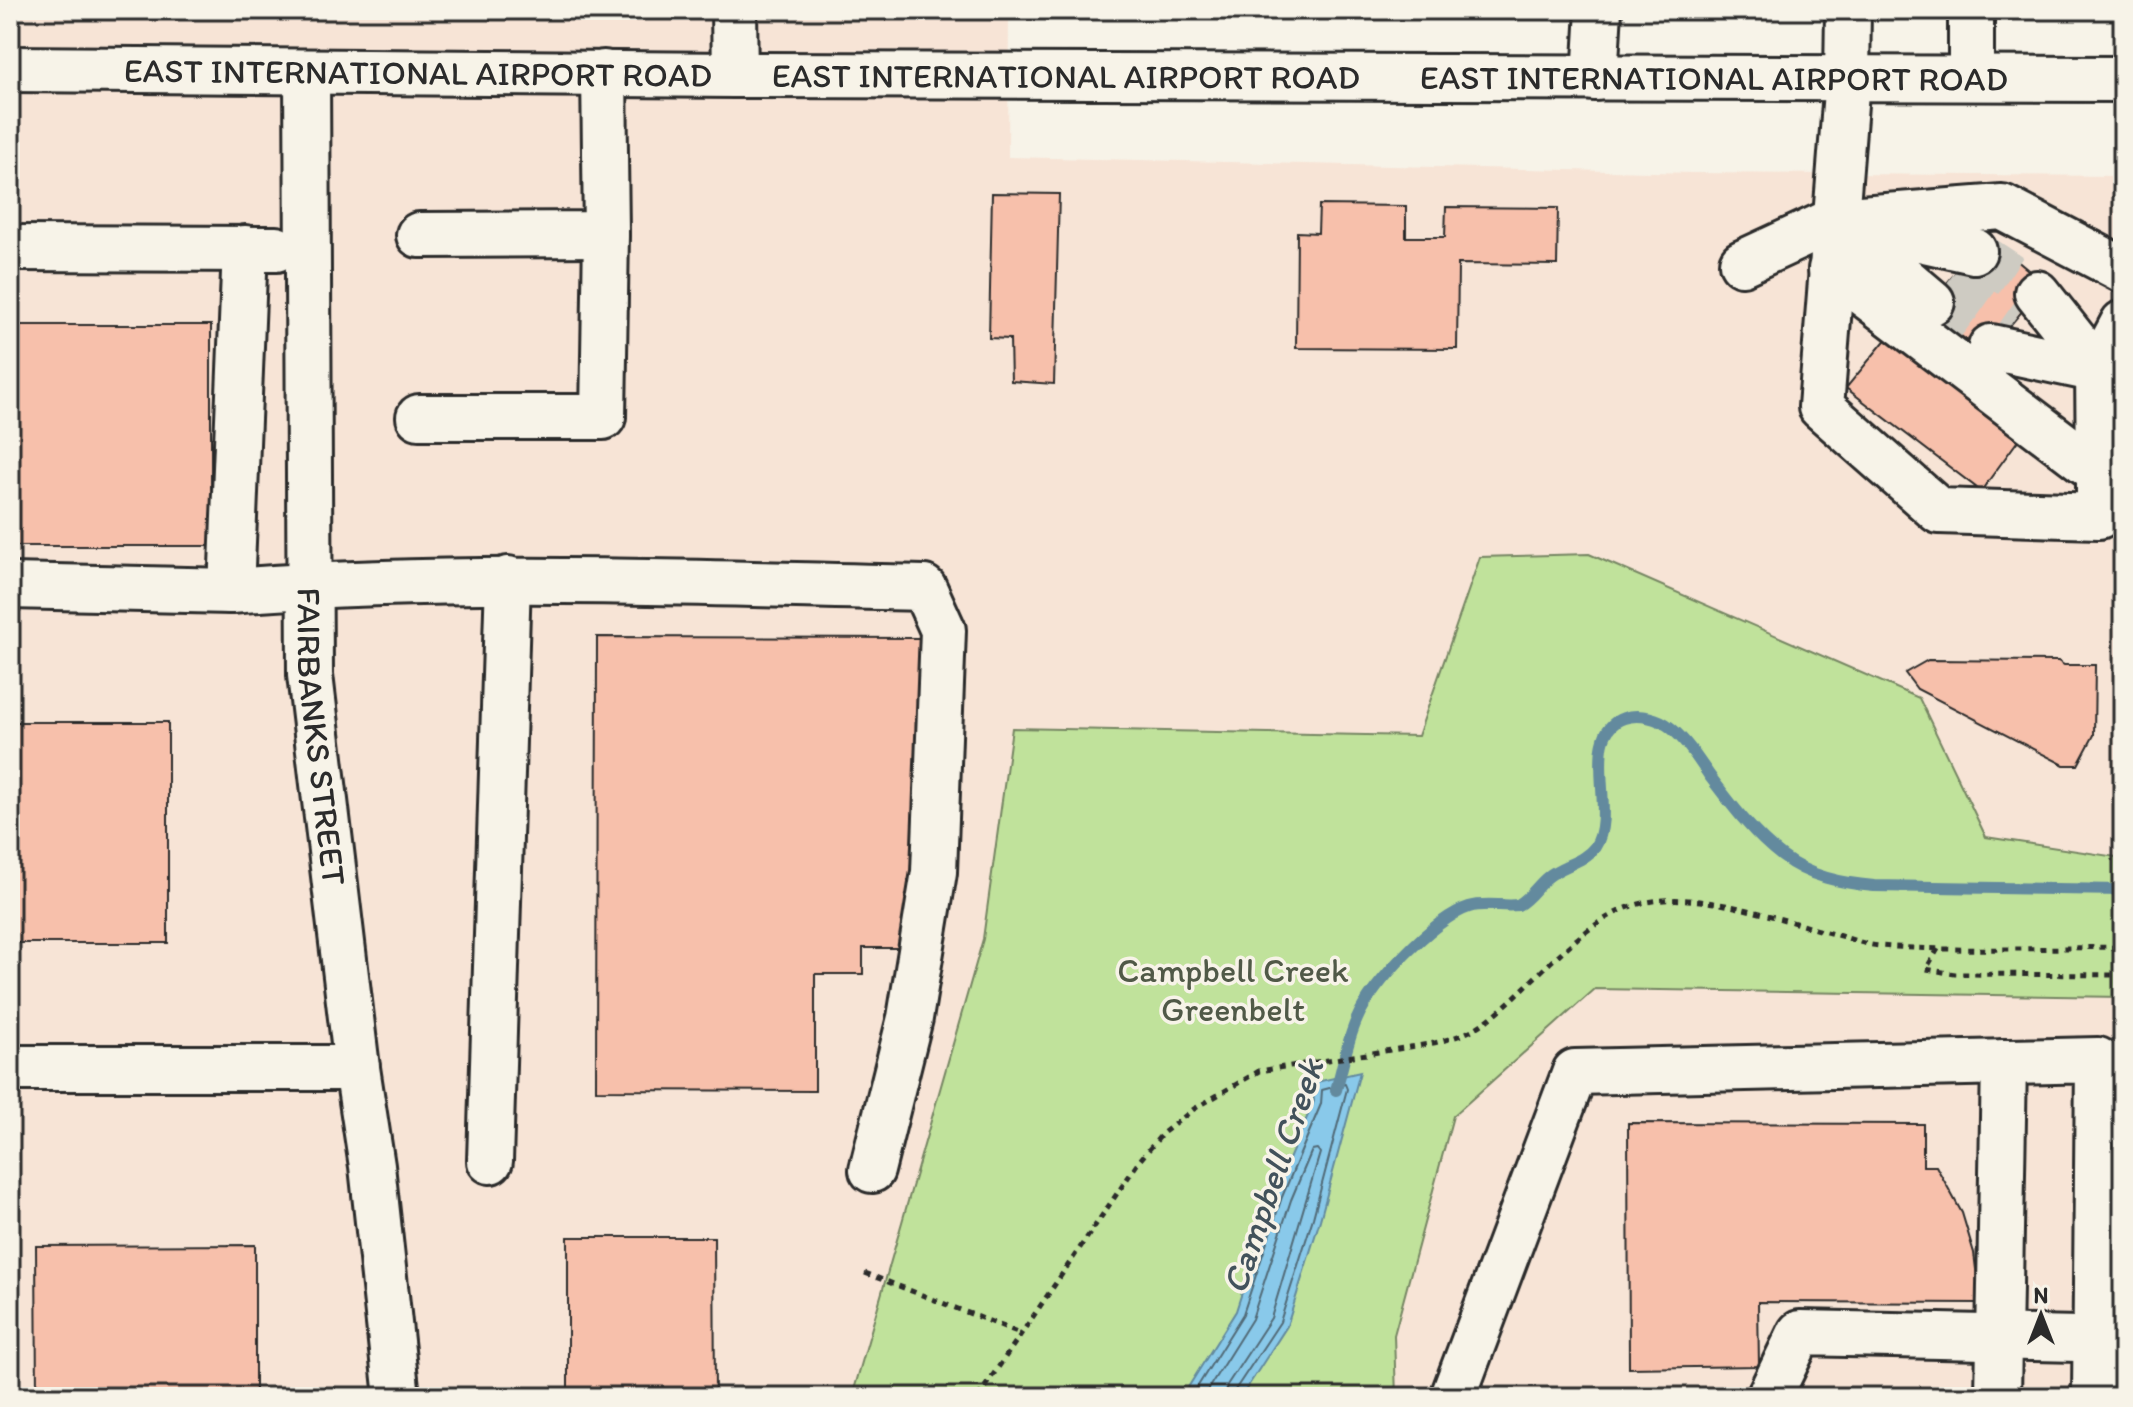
<svg xmlns="http://www.w3.org/2000/svg" width="2133" height="1407" font-family="Itim,sans-serif">
<style>
.built{fill:#f7e4d6}
.green{fill:#c0e29b;stroke:#768663;stroke-width:2}
.water{fill:#89c9ea;stroke:#638a9e;stroke-width:2}
.lines{fill:none;stroke-linecap:round;stroke-linejoin:round}
.shore{stroke:#516a77;stroke-width:2}
.stream{stroke:#638a9e;stroke-width:12}
.building{fill:#f7c0ab;stroke:#2b2b2b;stroke-width:2}
.minor-tunnel{stroke:#cecbc2;stroke-width:44;stroke-dasharray:44 22;stroke-linecap:butt}
.minor-casing{stroke:#2b2b2b;stroke-width:50}
.major-casing{stroke:#2b2b2b;stroke-width:50}
.path{stroke:#2b2b2b;stroke-width:5;stroke-dasharray:6 6;stroke-linecap:butt}
.minor{stroke:#f7f3e8;stroke-width:44}
.major{stroke:#f7f3e8;stroke-width:44}
.labels{text-anchor:middle;stroke-width:7;stroke-linejoin:round;paint-order:stroke}
.street-label{font-size:34px;fill:#2b2b2b;stroke:#f7f3e8}
.park-label{font-size:34px;fill:#505947;stroke:#f7f3e8}
.water-label{font-size:36px;font-style:italic;fill:#42525b;stroke:#f7f3e8}
</style>
<rect width="100%" height="100%" fill="#f7f3e8"/>
<filter id="ink" filterUnits="userSpaceOnUse"><feTurbulence type="fractalNoise" baseFrequency=".0125" numOctaves="2"/><feDisplacementMap in="SourceGraphic" scale="16" xChannelSelector="R" yChannelSelector="G"/><feConvolveMatrix kernelMatrix="1 2 1 2 8 2 1 2 1" color-interpolation-filters="sRGB"/></filter>
<g filter="url(#ink)">
<path class="built" d="M10,10H1009L1008,157L1694,173L2123,176V858L1986,837L1919,698L1589,554L1419,736L1012,728L983,939L853,1397H10Z
M1595,989L2120,997L2123,999V1397H1396L1394,1335L1453,1116Z"/>
<path class="green" d="M1589,554L1919,698L1986,837L2123,858V997L1595,989L1453,1116L1394,1335L1396,1397H852L983,939L1012,728L1418,736L1480,557Z"/>
<path class="water" d="M1360,1072L1320,1220L1287,1326L1241,1397H1182L1236,1311L1274,1194L1314,1101L1312,1083Z"/>
<g class="lines">
<path class="shore" d="M1191,1397L1243,1314L1282,1197L1321,1104L1322,1090L1345,1084L1347,1089L1313,1218L1280,1322L1235,1390L1234,1397
M1203,1397L1252,1319L1291,1200L1312,1150L1317,1149L1320,1153L1271,1318L1227,1385L1224,1397"/>
<path class="stream" d="M1336,1090C1343,1066 1347,1041 1357,1019C1371,985 1434,918 1469,907C1486,902 1502,907 1518,905C1531,898 1537,885 1549,876C1563,865 1584,862 1595,847C1618,813 1579,733 1624,718C1639,713 1659,718 1671,728C1686,740 1698,759 1709,775C1731,804 1753,834 1782,856C1809,877 1842,883 1874,886L2123,890"/>
</g>
<path class="building" d="M992,193L1059,194L1054,384L1011,381L1010,339L989,338Z
M1319,205L1406,206V237H1445L1446,207L1558,208L1557,265L1458,264L1457,349L1296,348L1297,232L1318,233Z
M1986,235L2045,284L1986,354L1925,310Z
M10,325H211V546H10Z
M1888,337L2019,439L1981,491L1846,388Z
M597,637L923,638V880H908V948H863V974H815V1091L596,1090Z
M1928,660L2058,661L2064,665H2095L2094,735L2078,765H2064L1917,689L1905,673Z
M10,722H168V943H10Z
M1628,1123L1923,1124V1166H1936L1962,1213L1974,1253L1980,1303L1758,1302L1759,1366L1629,1368Z
M568,1237H714L715,1397H568Z
M255,1245V1397H37L36,1246Z"/>
<g class="lines">
<path class="minor-tunnel" d="M1974,251L2037,293
M1952,276L2014,320
M1932,302L1991,347"/>
<defs>
<g id="minor">
<path d="M734,10L735,75"/>
<path d="M1848,10L1847,79L1821,407L1939,511L2099,516V472L2123,482"/>
<path id="s1" d="M307,73L310,675L357,1068L372,1166L397,1397"/>
<path d="M1971,77V10"/>
<path d="M1595,78L1599,10"/>
<path d="M419,235L606,234L604,73"/>
<path d="M10,248L276,249"/>
<path d="M1742,263L1835,220L2002,207L2123,270"/>
<path d="M1831,269L2099,472"/>
<path d="M1932,302L1835,220L1974,251"/>
<path d="M1991,347L2098,370L2037,293"/>
<path d="M419,417H603L606,234"/>
<path d="M2099,472L2098,370L2123,323"/>
<path d="M10,586L231,591L245,248"/>
<path d="M231,591C462,573 693,583 924,588L943,630L934,872L910,1018L872,1170"/>
<path d="M10,1068H357"/>
<path d="M490,1161L508,579"/>
<path d="M1453,1397L1575,1072L2098,1060L2095,1397"/>
<path d="M1769,1397L1800,1333L2123,1340"/>
<path d="M1998,1397L2004,1062"/>
</g>
<g id="major">
<path id="s2" d="M10,69L735,75L2123,79"/>
</g>
</defs>
<use href="#minor" class="minor-casing"/>
<use href="#major" class="major-casing"/>
<path class="path" d="M1938,949L1926,969L1955,974L2123,975
M865,1273L1020,1333
M978,1397L1140,1160L1163,1133L1194,1109L1259,1071L1429,1044C1448,1040 1469,1034 1485,1022C1531,988 1576,925 1632,906C1692,886 1774,918 1833,934C1849,938 1865,945 1880,946C1961,952 2043,948 2123,947"/>
<use href="#minor" class="minor"/>
<use href="#major" class="major"/>
</g>
</g>
<g class="labels">
<g class="street-label">
<text dy="12" stroke="none"><textPath href="#s2" startOffset="408">EAST INTERNATIONAL AIRPORT ROAD</textPath></text>
<text dy="12" stroke="none"><textPath href="#s2" startOffset="1056">EAST INTERNATIONAL AIRPORT ROAD</textPath></text>
<text dy="12" stroke="none"><textPath href="#s2" startOffset="1704">EAST INTERNATIONAL AIRPORT ROAD</textPath></text>
<text dy="12" stroke="none"><textPath href="#s1" startOffset="664">FAIRBANKS STREET</textPath></text>
</g>
<g class="park-label">
<text x="1233" y="982">Campbell Creek<tspan x="1233" dy="39">Greenbelt</tspan></text>
</g>
<g class="water-label">
<text transform="translate(1272 1176) rotate(-71)" y="13">Campbell Creek</text>
</g>
</g>
<rect width="2133" height="1407" fill="none" stroke="#f7f3e8" stroke-width="40"/>
<rect x="20" y="20" width="2093" height="1367" fill="none" stroke="#2b2b2b" stroke-width="3" filter="url(#ink)"/>
<g transform="translate(2041 1315)" stroke="#f7f3e8" stroke-width="6" paint-order="stroke">
<path d="M0-6L14 30L0 20L-14 30Z" fill="#2b2b2b"/>
<text y="-12" font-size="22" font-weight="bold" text-anchor="middle" fill="#2b2b2b">N</text>
</g>
</svg>
